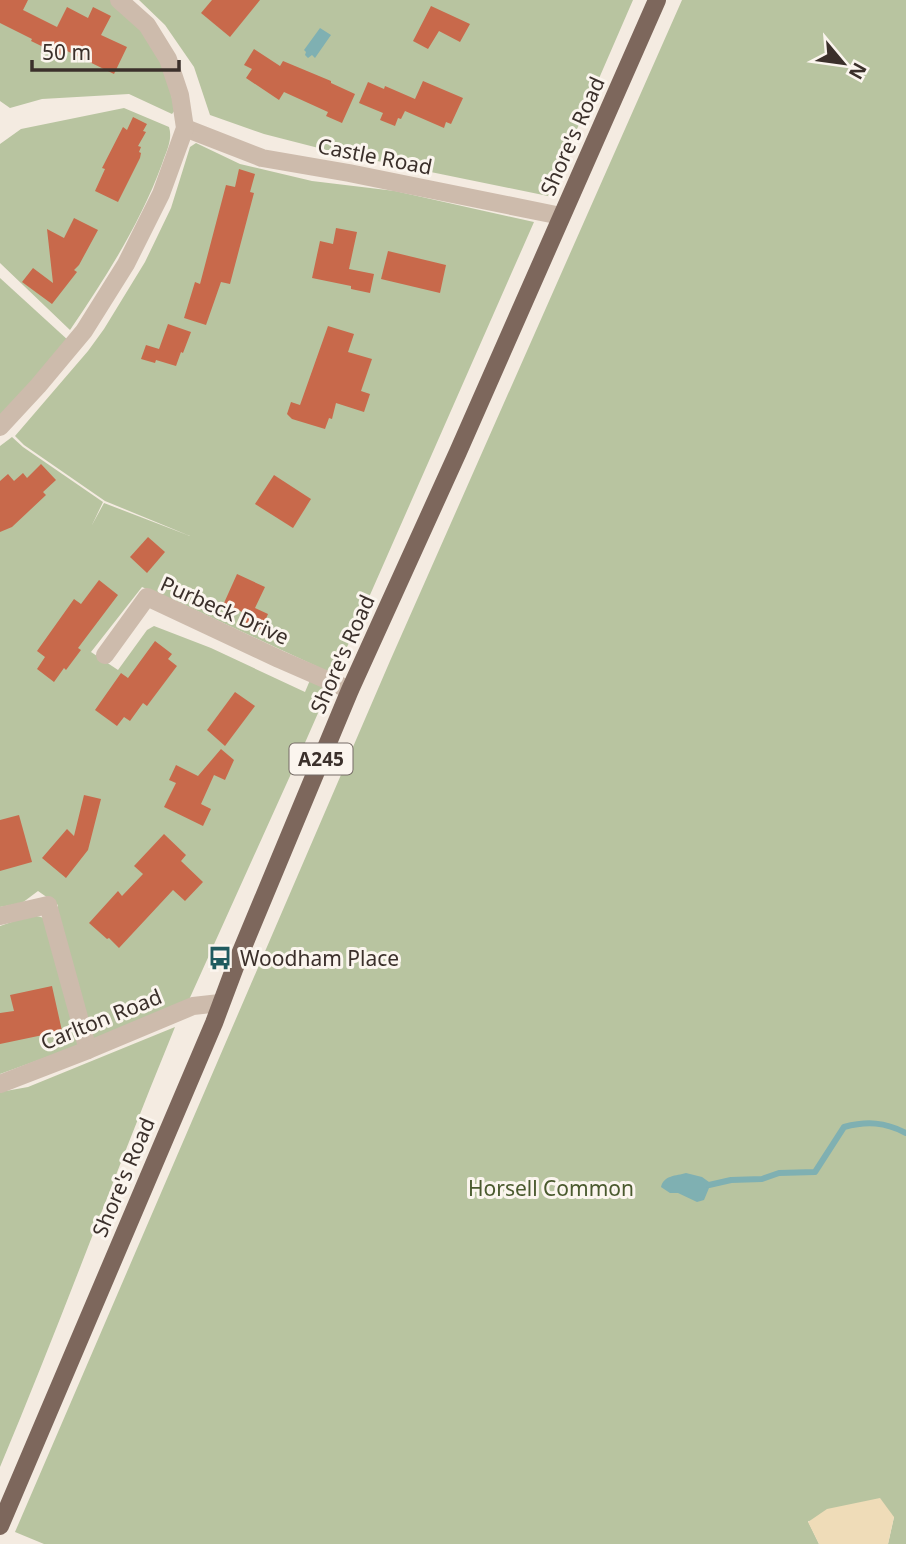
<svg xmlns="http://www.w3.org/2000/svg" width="906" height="1544" viewBox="0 0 906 1544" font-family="'Noto Sans',sans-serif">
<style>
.green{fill:#b8c4a0;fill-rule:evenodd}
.sand{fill:#efdcb8}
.water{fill:#7fb0b2}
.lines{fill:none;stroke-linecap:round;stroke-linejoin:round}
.stream{stroke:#7fb0b2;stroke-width:6}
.building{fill:#c8694b}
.street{stroke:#cdbbac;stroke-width:18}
.primary{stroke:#7d675c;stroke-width:18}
.labels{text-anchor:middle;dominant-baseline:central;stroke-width:6;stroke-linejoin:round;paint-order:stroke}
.shield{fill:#fbf5ee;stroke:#756b66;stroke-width:2}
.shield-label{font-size:19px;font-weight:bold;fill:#3b302b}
.street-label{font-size:21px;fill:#3b302b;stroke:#fbf5ee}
.poi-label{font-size:21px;fill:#3b302b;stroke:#fbf5ee;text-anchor:start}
.park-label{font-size:21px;fill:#4a5a2e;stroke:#fbf5ee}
</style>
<rect width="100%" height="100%" fill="#f4ebe1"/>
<g class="green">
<path d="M0,0H111L144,28L163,62L175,110L172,114L129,94L42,99L10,108L0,101Z"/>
<path d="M139,0H633L548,196L338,153L264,134L210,115L194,67L165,25Z"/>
<path d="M682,0H906V1544H888L894,1517L808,1521L819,1544H44L15,1532L390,661Z"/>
<path d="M124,108L169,127C173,140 166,152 162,164C140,224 106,277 70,330L0,263V144L21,129Z"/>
<path d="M196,143L240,164L312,181L395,191L534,222L304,745L188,1002L93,1040L57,912L58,905L38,891L22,903L0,907V446L12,437L23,447L103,502L92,525L104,503L190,536L105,501L24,445L15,436L88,351L104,329L145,262L171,208L190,147ZM142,587L178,602L316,666L305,692L211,648L154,626L147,630L118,670L91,652Z"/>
<path d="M0,278L69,341L0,418Z"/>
<path d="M32,915L41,917L47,920L80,1045L0,1074V926Z"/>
<path d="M175,1027C115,1173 61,1322 0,1467V1092L28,1087Z"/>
</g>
<path class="sand" d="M880,1498L894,1517L888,1544H819L808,1522L827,1509Z"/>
<g class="water">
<path d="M320,28L331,35L315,58L312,55L308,58L305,55L306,52L304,50Z"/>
<path d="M686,1173L702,1177L709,1182V1188L704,1200L697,1202L678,1193H670L661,1187C664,1175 676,1176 686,1173Z"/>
</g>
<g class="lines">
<path class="stream" d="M709,1185L731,1180L762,1179L779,1173L815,1172L844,1127C867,1121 885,1122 906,1133"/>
</g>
<g class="building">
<path d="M0,0H28L23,10L57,27L67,7L88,18L93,7L111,16L101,35L127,47L114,74L67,51L64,57L31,41L32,39L0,23Z"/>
<path d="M212,0H260L230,37L201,13Z"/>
<path d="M431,6L470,24L460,42L439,31L428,49L413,41Z"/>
<path d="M254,49L280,66L283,61L331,81V83L355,94L342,123L326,116L328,112L284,92L279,100L246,78L252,69L244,65Z"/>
<path d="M423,81L463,98L451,124L446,122L444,128L405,111L401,119L398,118L395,126L380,120L383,113L359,103L368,82L384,89L385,86L415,99Z"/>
<path d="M133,117L147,124L143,131L146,132L138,146L141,147L139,152L141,153L140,158L118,202L95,191L105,169L102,168L123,127L127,130Z"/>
<path d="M239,169L255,174L250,192L254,193L230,284L221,282L206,325L184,318L195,282L200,284L226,185L235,187Z"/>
<path d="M74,218L98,230L79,265L74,270L77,272L52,304L22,282L33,268L53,283L47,229L64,238Z"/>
<path d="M336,228L357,232L349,269L374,274L370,293L351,289V286L312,278L320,241L333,244Z"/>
<path d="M388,251L446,265L440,293L381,279Z"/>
<path d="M168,324L191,332L183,353L181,352L176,366L156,360L155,363L141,359L146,345L159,349Z"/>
<path d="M328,326L354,334L348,352L372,359L361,391L370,394L364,412L336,403L332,419L329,418L325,429L292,419L287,414L291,402L300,405Z"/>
<path d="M41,464L56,480L43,492L46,495L12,527L0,532V481L8,474L14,481L23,473L27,478Z"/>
<path d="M274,475L311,499L293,528L255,504Z"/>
<path d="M148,537L165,552L147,573L130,557Z"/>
<path d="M237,574L265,587L255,608L268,614L261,630L243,621L246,614L224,603Z"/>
<path d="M99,580L118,595L78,648L81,650L66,670L64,668L54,682L37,669L45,657L37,651L74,599L81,604Z"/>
<path d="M155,641L172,654L168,659L177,666L147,706L143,703L130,721L124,717L117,726L95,710L121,673L128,678Z"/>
<path d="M235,692L255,706L225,746L207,730Z"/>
<path d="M221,749L234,760L225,780L214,775L201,804L211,809L203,826L164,807L176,783L169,780L176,765L198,776Z"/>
<path d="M84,795L101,799L88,850L66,878L42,858L67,829L74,836Z"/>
<path d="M19,815L32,862L0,871V820Z"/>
<path d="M164,834L186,855L181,861L203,882L185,901L173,890L119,948L109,938L107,939L89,923L118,891L122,896L143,874L134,866Z"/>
<path d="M52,986L62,1031L0,1044V1013L14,1011L10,995Z"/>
</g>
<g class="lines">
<g class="street">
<path d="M185,128L262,158L349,173L561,216"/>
<path d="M0,427L38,386L84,331L126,264L161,194L185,128L180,95L168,59L147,25L119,0"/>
<path d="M105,655L147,597L279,659L350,690"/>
<path d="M0,916L48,905L88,1050"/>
<path d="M0,1084L88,1050L193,1006L220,1003"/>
</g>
<path class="primary" d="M0,1526L214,1023L238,959L350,690L458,452L657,0"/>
</g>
<defs>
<g id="bus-bare" transform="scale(1.89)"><path d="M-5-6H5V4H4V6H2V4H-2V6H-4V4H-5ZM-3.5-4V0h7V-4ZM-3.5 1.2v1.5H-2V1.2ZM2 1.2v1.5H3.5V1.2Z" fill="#1f5a5e" stroke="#fbf5ee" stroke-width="2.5" paint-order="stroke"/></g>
</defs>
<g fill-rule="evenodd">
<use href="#bus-bare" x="220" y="958"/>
</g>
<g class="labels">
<rect class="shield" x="289.5" y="743.5" width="63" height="31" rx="5"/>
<g class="shield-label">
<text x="321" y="759">A245</text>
</g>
<g class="street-label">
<text transform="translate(572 136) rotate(-66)">Shore's Road</text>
<text transform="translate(375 156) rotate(11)">Castle Road</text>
<text transform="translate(225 610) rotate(24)">Purbeck Drive</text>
<text transform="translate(342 654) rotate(-66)">Shore's Road</text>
<text transform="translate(101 1019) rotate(-22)">Carlton Road</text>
<text transform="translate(123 1177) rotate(-67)">Shore's Road</text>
</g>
<g class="poi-label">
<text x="240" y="958">Woodham Place</text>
</g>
<g class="park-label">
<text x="551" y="1188">Horsell Common</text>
</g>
</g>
<g transform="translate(843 63) rotate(119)" stroke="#fbf5ee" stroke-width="5" paint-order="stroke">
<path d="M0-5L12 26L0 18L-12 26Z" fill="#3b302b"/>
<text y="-10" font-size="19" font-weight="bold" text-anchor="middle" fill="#3b302b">N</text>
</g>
<path d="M32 60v10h147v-10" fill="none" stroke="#3b302b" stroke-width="3.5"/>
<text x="42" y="60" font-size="21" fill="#3b302b" stroke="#fbf5ee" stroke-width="5" paint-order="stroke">50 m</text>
</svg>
